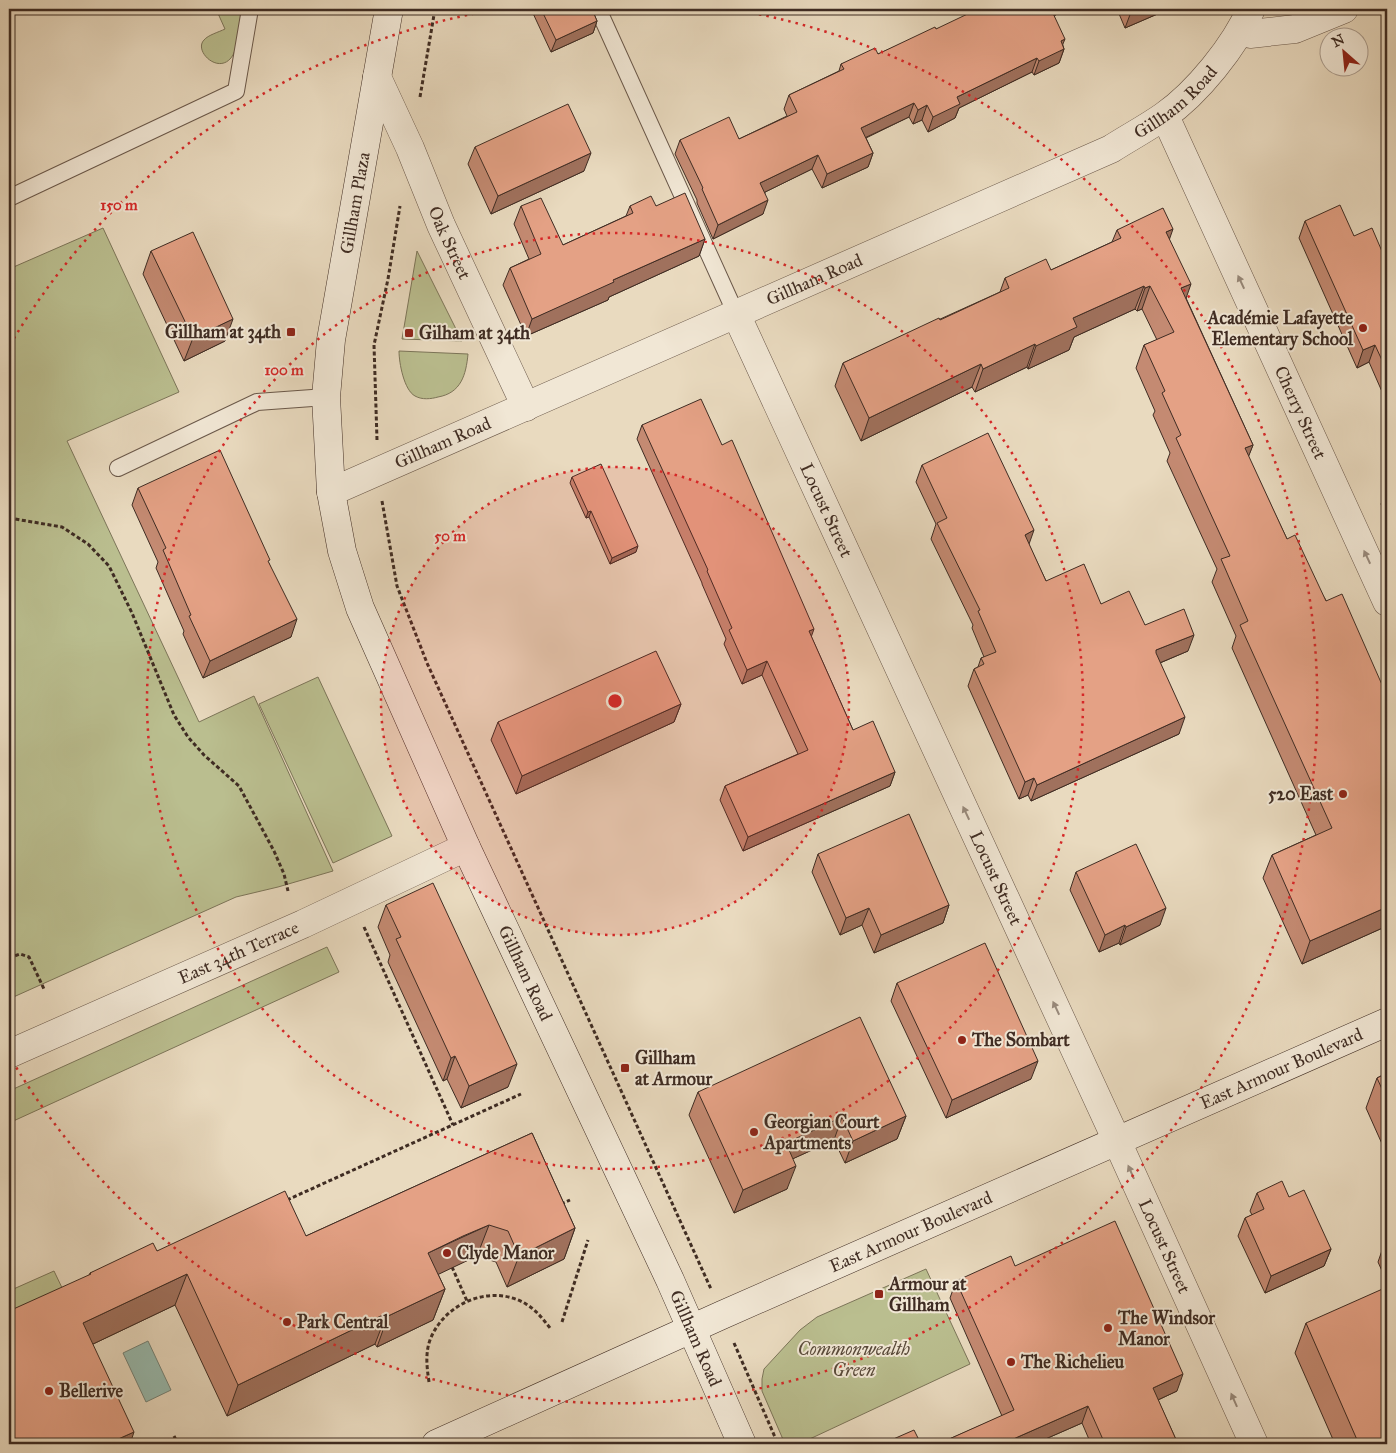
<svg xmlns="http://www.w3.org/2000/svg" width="1396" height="1453" viewBox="0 0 1396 1453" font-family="'IM FELL Great Primer',serif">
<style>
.green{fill:#babe8f;stroke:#7c7559}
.water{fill:#98bbaf;stroke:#748277}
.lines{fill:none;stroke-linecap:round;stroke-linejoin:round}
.service-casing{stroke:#6a584a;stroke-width:18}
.minor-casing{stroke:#6a584a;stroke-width:29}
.secondary-casing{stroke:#3f2c23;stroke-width:29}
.path{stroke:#3f2c23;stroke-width:3;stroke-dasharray:4 2.5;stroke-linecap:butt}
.service{stroke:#f1e7d5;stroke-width:16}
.minor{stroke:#f1e7d5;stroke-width:28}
.secondary{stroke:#f1e7d5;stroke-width:28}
.wall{fill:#c48a72;stroke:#3f2c23}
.shaded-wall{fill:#a0715d;stroke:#3f2c23}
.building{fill:#e4a185;stroke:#3f2c23}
.oneway{fill:#988a7c}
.ring{fill:none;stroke:#d62828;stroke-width:2.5;stroke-dasharray:2.5 5}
.poi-dot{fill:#8f2418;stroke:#f1e7d5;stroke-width:2}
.labels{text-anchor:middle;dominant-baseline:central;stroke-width:4;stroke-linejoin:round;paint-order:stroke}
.street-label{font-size:18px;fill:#3f2c23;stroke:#f1e7d5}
.poi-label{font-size:18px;font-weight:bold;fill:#3f2c23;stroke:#f1e7d5;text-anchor:start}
.park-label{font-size:18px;font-style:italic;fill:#584939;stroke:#f1e7d5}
.centre{fill:#d62828;stroke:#f1e7d5;stroke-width:2.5}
.ring-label{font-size:15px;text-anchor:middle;font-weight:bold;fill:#d62828;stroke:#f1e7d5;stroke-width:4;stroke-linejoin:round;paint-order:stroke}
</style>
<rect width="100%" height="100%" fill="#e9dabf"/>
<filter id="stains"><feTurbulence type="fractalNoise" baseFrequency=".004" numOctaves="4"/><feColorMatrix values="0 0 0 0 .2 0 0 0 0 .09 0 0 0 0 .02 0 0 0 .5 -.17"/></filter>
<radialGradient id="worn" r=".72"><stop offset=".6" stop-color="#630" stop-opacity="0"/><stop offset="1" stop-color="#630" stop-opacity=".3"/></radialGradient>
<g class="green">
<path d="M216,9H242C239,21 239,44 233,55C220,77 193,51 204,40C208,35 219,32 225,29Z"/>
<path d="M103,228L179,392L67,441L199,722L254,696L333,871L278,887L236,897L9,999V269Z"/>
<path d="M417,251L462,341L402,339Z"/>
<path d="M399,351L468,354C466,375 461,393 438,397C431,399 422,400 415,396C404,390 399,363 399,351Z"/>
<path d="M318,677L392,836L333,863L259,704Z"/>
<path d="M327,947L339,972L9,1123V1091Z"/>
<path d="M926,1269L970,1364L799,1444H785L762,1391V1379L764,1369L800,1330L817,1317Z"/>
<path d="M54,1271L65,1294L9,1316V1291Z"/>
</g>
<path class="water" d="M148,1341L171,1390L146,1402L123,1353Z"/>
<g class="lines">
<g class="service-casing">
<g id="service">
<path d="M598,9L736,314"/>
<path d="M9,198L236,91L250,9"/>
<path d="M118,468L257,402L326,397"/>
</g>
</g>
<g class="minor-casing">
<g id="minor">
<path d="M1242,29L1250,34L1295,29L1344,9"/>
<path id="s1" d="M377,77L410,148L441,225L526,407"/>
<path id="s2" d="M1165,116L1387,602"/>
<path id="s3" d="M736,314L1117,1141L1254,1444"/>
<path id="s4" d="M331,492L1111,149C1128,138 1147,128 1164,116C1197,93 1235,46 1251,9"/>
<path id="s5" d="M9,1054L303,924L466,847"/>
</g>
</g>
<g class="secondary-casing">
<g id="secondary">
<path id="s6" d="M389,9L331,340L326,397L331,492L342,551L360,608L466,847L670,1280L742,1444"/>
<path id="s7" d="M436,1444L722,1315L1387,1022"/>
</g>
</g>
<g class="path">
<path d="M420,97L435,9"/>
<path d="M377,440L374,345L388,279L400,206"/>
<path d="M382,501L397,586L427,663L711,1289"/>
<path d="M1381,505L1387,502"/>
<path d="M9,518L62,527L88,544L109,566L132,613L174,715L188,737L204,755L239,786L274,851L284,874L288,891"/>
<path d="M364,927L453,1125"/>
<path d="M9,958L20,954L29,957L44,989"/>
<path d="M287,1200L521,1094"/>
<path d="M561,1204L570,1200"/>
<path d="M452,1267L467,1301"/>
<path d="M562,1322L588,1240"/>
<path d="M734,1343L778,1444"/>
<path d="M429,1382C427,1368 425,1354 430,1340C444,1303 491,1283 526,1304C536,1310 543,1319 550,1328"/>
<path d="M174,1436L178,1444"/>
</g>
<use href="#service" class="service"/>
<use href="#minor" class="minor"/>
<use href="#secondary" class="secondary"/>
</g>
<g class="wall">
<path d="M531,9H592L597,21L593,33L551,52Z"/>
<path d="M1117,9H1169L1125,28Z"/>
<path d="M1054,16L1064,49L1059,63L1034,75L1032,72L959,108L955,118L928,132L922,120L913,124L909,117L866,138L873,153L868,167L822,188L812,169L765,192L763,214L713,239L697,203V200L675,154L680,140L739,139L787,116L784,109L789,95L839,71L841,64L878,54L936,29L1055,16Z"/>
<path d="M475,147L584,171L491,214L468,164Z"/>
<path d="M521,206L563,245L626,216L630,206H656L705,239L699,256L609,297L608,300L526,336L503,285L510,268L529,259L514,224Z"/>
<path d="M1305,221L1354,236L1387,263V403L1369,362L1357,368L1299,238Z"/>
<path d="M1117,230L1169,239L1186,298L1253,445L1248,457L1287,539L1387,696V926L1302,964L1263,878L1272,855L1316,835L1232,648L1236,636L1212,582L1217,569L1167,461L1170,453L1153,415L1155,411L1136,368L1144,345L1157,340L1142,309L1137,311L1135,309L1074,337L1069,350L1028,369L1027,367L975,392L972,387L861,441L835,386L843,363L1000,292L1005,278L1051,270L1112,242Z"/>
<path d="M151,251L225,341L184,361L143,274Z"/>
<path d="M642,425L722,445L811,636L853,730L895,772L890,786L743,851L720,800L725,786L798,754L762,675L742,684L724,644L726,639L702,584V583L637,439Z"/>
<path d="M922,465L1029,545L1046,581L1101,604L1145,625L1188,651L1160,663L1179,734L1031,801L1028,795L1019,799L968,686L974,669L978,667L981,658L984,657L972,628L973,625L931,539L936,524L916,482Z"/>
<path d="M572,477L636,552L610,564L589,517L586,518L570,483Z"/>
<path d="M138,488L269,563L291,637L203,678L183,634L184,631L156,568L158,562L132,505Z"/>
<path d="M681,704L674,722L516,794L491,740L498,722Z"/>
<path d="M818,854L949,905L943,923L874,953L862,925L840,935L812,872Z"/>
<path d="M1076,872L1160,925L1120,945L1119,943L1099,952L1070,890Z"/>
<path d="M386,905L508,1087L461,1108L447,1079L443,1081L388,962L390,955L378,927Z"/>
<path d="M897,983L1031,1079L946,1118L891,1001Z"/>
<path d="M1387,1073V1155L1366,1108L1377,1078Z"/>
<path d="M698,1092L906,1116L897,1139L845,1163L834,1140L792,1159L787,1189L734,1213L689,1115Z"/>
<path d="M532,1133L575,1228L564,1259L507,1287L496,1262L477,1256L452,1267L438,1274L445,1289L433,1320L377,1347L375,1344L227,1416L175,1305L93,1344L9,1444L90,1273L157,1251L306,1236Z"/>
<path d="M1257,1193L1289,1197L1331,1249L1324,1266L1265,1293L1238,1236L1245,1218L1252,1215L1250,1211Z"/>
<path d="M1387,1236V1282L1378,1262Z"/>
<path d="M1015,1266L1177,1391L1158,1400L1178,1444H1091L1082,1423L1034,1444H938L1002,1416L950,1298L956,1281Z"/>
<path d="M1306,1323L1387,1444H1335L1295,1353Z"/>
</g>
<g class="shaded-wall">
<path d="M1049,9H1058L1055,16L1045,21Z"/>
<path d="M1138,9H1169L1125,28L1131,12Z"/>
<path d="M597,21L593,33L551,52L556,40Z"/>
<path d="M1065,39L1060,51L1064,49L1059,63L1034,75L1039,61L1061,41Z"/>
<path d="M1037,58L1032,72L959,108L955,118L928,132L933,117L957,97Z"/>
<path d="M914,103L909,117L856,142L861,128Z"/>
<path d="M927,105L922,120L913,124L918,110Z"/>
<path d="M591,153L584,171L491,214L498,196Z"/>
<path d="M873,153L868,167L822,188L827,174Z"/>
<path d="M818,155L812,169L755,197L760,183Z"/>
<path d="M768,200L763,214L713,239L718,225Z"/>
<path d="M1173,229L1165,252L1166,232Z"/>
<path d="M705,239L699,256L609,297L608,300L526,336L532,319L613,280Z"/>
<path d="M1191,284L1183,307L1181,288Z"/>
<path d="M1144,286L1135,309L1074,337L1069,350L1028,369L1036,346L1073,318Z"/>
<path d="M1150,286L1142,309L1137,311L1145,288Z"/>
<path d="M233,319L225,341L184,361L193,338Z"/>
<path d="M1035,344L1027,367L975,392L983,369Z"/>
<path d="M1375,345L1369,362L1357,368L1363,350Z"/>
<path d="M981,364L972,387L861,441L869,418Z"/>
<path d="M1253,445L1244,468L1245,448Z"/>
<path d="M591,511L589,517L586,518L588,512Z"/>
<path d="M1034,530L1028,547L1025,535Z"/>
<path d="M638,546L636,552L610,564L612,558Z"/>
<path d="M297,619L291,637L203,678L210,661Z"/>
<path d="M814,629L809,643V631Z"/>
<path d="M1194,635L1188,651L1150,667L1156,650Z"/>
<path d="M767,661L762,675L742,684L747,670Z"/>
<path d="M681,704L674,722L516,794L522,776Z"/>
<path d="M1185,717L1179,734L1031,801L1037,785Z"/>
<path d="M895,772L890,786L743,851L748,837Z"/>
<path d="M1034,778L1028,795L1019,799L1025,782Z"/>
<path d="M949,905L943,923L874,953L881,935Z"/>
<path d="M1387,907V926L1302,964L1310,941Z"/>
<path d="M869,908L862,925L840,935L846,918Z"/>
<path d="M1166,908L1160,925L1120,945L1126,927Z"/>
<path d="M1125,925L1119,943L1099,952L1105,935Z"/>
<path d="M455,1056L447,1079L443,1081L451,1058Z"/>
<path d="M1038,1061L1031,1079L946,1118L952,1100Z"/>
<path d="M517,1064L508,1087L461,1108L469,1086Z"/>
<path d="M906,1116L897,1139L845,1163L853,1141Z"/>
<path d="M842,1117L834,1140L777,1166L786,1143Z"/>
<path d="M796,1166L787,1189L734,1213L743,1190Z"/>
<path d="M489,1225L477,1256L416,1285L428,1253Z"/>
<path d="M575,1228L564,1259L507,1287L519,1256Z"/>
<path d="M1331,1249L1324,1266L1265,1293L1271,1276Z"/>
<path d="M187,1274L175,1305L72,1354L83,1323Z"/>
<path d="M445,1289L433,1320L377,1347L388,1316Z"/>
<path d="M387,1313L375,1344L227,1416L238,1385Z"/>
<path d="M1183,1374L1177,1391L1147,1405L1153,1388Z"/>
<path d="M1088,1406L1082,1423L1034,1444H1002Z"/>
<path d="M134,1432L130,1444H107Z"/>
<path d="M1366,1439L1364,1444H1357L1358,1442Z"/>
</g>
<g class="building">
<path d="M541,9H592L597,21L556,40Z"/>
<path d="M978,9H1051L1065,39L1061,41L1064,49L1039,61L1037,58L957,97L960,104L933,117L927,105L918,110L914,103L861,128L873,153L827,174L818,155L760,183L768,200L718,225L702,189L703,188L680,140L729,117L739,139L797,112L789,95L844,69L841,64L875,48L878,54L935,27L936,29Z"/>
<path d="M1130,9H1138L1131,12Z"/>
<path d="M568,104L591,153L498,196L475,147Z"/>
<path d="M685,193L705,239L613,280L614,282L532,319L510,268L541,254L521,206L541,198L563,245L633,213L630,206L651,196L656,206Z"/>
<path d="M1340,205L1354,236L1372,228L1387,263V371L1375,345L1363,350L1305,221Z"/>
<path d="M1163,208L1173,229L1166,232L1191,284L1181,288L1253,445L1245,448L1287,539L1295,535L1326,601L1342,594L1387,696V907L1310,941L1272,855L1332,828L1240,625L1248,621L1221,559L1230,556L1176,438L1181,435L1162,393L1165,391L1144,345L1174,332L1150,286L1145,288L1144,286L1073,318L1077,327L1036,346L1035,344L983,369L981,364L869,418L843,363L939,318L940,320L1009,288L1005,278L1046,259L1051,270L1121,238L1117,230Z"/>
<path d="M193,232L233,319L193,338L151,251Z"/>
<path d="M701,399L722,445L732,440L814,629L809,631L853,730L873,721L895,772L748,837L725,786L808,750L767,661L747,670L729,630L732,628L707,571L708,570L642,425Z"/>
<path d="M988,433L1034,530L1025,535L1046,581L1084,564L1101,604L1129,591L1145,625L1184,609L1194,635L1156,650V653L1185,717L1037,785L1034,778L1025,782L974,669L984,664L981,658L996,652L978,611L980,610L937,523L947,518L922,465Z"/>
<path d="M220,450L270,560L268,561L297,619L210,661L189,616L191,615L163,550L166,548L138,488Z"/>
<path d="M601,464L638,546L612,558L591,511L588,512L572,477Z"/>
<path d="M656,651L681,704L522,776L498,722Z"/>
<path d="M909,814L949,905L881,935L869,908L846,918L818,854Z"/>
<path d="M1136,844L1166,908L1126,927L1125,925L1105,935L1076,872Z"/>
<path d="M433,883L517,1064L469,1086L455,1056L451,1058L396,939L401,937L386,905Z"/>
<path d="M985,943L1038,1061L952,1100L897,983Z"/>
<path d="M860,1017L906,1116L853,1141L842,1117L786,1143L796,1166L743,1190L698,1092Z"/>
<path d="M1387,1073V1100L1377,1078Z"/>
<path d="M532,1133L575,1228L519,1256L508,1231L489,1225L463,1236L428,1253L445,1289L388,1316L387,1313L238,1385L187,1274L83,1323L134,1432L107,1444H9V1311L91,1274L90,1273L153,1243L157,1251L285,1191L306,1236Z"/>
<path d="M1282,1181L1289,1197L1304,1190L1331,1249L1271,1276L1245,1218L1264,1209L1257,1193Z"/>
<path d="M1115,1221L1183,1374L1153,1388L1178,1444H1105L1088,1406L1002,1444H938L1014,1410L956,1281L1011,1256L1015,1266Z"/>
<path d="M1387,1287V1444H1368L1366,1439L1358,1442L1306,1323Z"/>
<path d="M914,1430L921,1444H882Z"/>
<path d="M645,1441L646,1444H638Z"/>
</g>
<defs><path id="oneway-solid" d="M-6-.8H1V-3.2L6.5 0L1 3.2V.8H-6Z" transform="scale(1.25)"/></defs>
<g class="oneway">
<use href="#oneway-solid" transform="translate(1241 282) rotate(-115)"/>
<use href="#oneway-solid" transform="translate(1367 557) rotate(-115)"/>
<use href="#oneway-solid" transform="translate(966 813) rotate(-115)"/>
<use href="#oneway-solid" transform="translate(1056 1008) rotate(-115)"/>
<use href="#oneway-solid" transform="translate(1131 1172) rotate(-114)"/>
<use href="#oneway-solid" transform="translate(1234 1400) rotate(-114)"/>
</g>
<circle cx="615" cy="701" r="234" fill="#d62828" fill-opacity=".12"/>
<g class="ring">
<circle cx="615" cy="701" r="234"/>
<circle cx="615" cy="701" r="468"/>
<path d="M10 345A702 702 0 0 1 493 10M737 10A702 702 0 1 1 10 1057"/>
</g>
<g class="poi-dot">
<circle cx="1363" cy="328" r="5"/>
<rect x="286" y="327" width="10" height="10" rx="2.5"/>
<rect x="404" y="328" width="10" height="10" rx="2.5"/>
<circle cx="1343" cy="794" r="5"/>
<circle cx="962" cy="1040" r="5"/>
<rect x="620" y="1063" width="10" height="10" rx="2.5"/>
<circle cx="754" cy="1132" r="5"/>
<circle cx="447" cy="1253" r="5"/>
<rect x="874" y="1289" width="10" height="10" rx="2.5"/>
<circle cx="287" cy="1322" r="5"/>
<circle cx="1108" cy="1328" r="5"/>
<circle cx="1011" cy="1362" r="5"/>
<circle cx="49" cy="1391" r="5"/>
</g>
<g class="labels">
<g class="street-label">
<text stroke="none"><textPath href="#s4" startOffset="932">Gillham Road</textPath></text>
<text transform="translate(355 203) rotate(-80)">Gillham Plaza</text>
<text stroke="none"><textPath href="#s1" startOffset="181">Oak Street</textPath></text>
<text stroke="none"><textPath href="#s4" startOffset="528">Gillham Road</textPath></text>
<text stroke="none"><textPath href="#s2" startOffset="326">Cherry Street</textPath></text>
<text stroke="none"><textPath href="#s4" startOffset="122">Gillham Road</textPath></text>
<text stroke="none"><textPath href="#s3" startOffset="216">Locust Street</textPath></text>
<text stroke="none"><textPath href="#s3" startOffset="621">Locust Street</textPath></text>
<text stroke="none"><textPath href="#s5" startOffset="251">East 34th Terrace</textPath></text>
<text stroke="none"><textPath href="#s6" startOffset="1009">Gillham Road</textPath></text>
<text stroke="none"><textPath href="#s7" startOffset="925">East Armour Boulevard</textPath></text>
<text stroke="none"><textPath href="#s7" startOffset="520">East Armour Boulevard</textPath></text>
<text stroke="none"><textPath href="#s3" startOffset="1026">Locust Street</textPath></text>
<text stroke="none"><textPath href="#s6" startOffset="1412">Gillham Road</textPath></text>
</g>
<g class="poi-label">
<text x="1353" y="318" text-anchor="end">Académie Lafayette<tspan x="1353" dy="21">Elementary School</tspan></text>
<text x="281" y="332" text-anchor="end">Gillham at 34th</text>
<text x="419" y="333">Gilham at 34th</text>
<text x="1333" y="794" text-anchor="end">520 East</text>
<text x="972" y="1040">The Sombart</text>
<text x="635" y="1058">Gillham<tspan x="635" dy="21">at Armour</tspan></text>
<text x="764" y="1122">Georgian Court<tspan x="764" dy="21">Apartments</tspan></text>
<text x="457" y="1253">Clyde Manor</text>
<text x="889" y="1284">Armour at<tspan x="889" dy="21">Gillham</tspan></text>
<text x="1118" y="1318">The Windsor<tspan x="1118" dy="21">Manor</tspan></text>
<text x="297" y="1322">Park Central</text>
<text x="1021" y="1362">The Richelieu</text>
<text x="59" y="1391">Bellerive</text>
</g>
<g class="park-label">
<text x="854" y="1349">Commonwealth<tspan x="854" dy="21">Green</tspan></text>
</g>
</g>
<circle cx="615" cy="701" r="8" class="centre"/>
<g class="ring-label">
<text x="119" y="210">150 m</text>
<text x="284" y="375">100 m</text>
<text x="450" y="541">50 m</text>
</g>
<rect width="1396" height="1453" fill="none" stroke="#e9dabf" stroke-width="30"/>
<rect x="10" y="10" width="1376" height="1433" fill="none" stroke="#3f2c23" stroke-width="2.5"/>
<rect x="15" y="15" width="1366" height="1423" fill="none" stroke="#3f2c23"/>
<g transform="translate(1344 52) rotate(333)"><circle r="24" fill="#f1e7d5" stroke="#aa9c8e"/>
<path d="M0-4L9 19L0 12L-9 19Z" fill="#8f2418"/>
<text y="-8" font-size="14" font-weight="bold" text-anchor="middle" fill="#3f2c23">N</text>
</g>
<rect width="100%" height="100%" filter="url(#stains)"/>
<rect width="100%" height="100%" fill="url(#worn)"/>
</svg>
